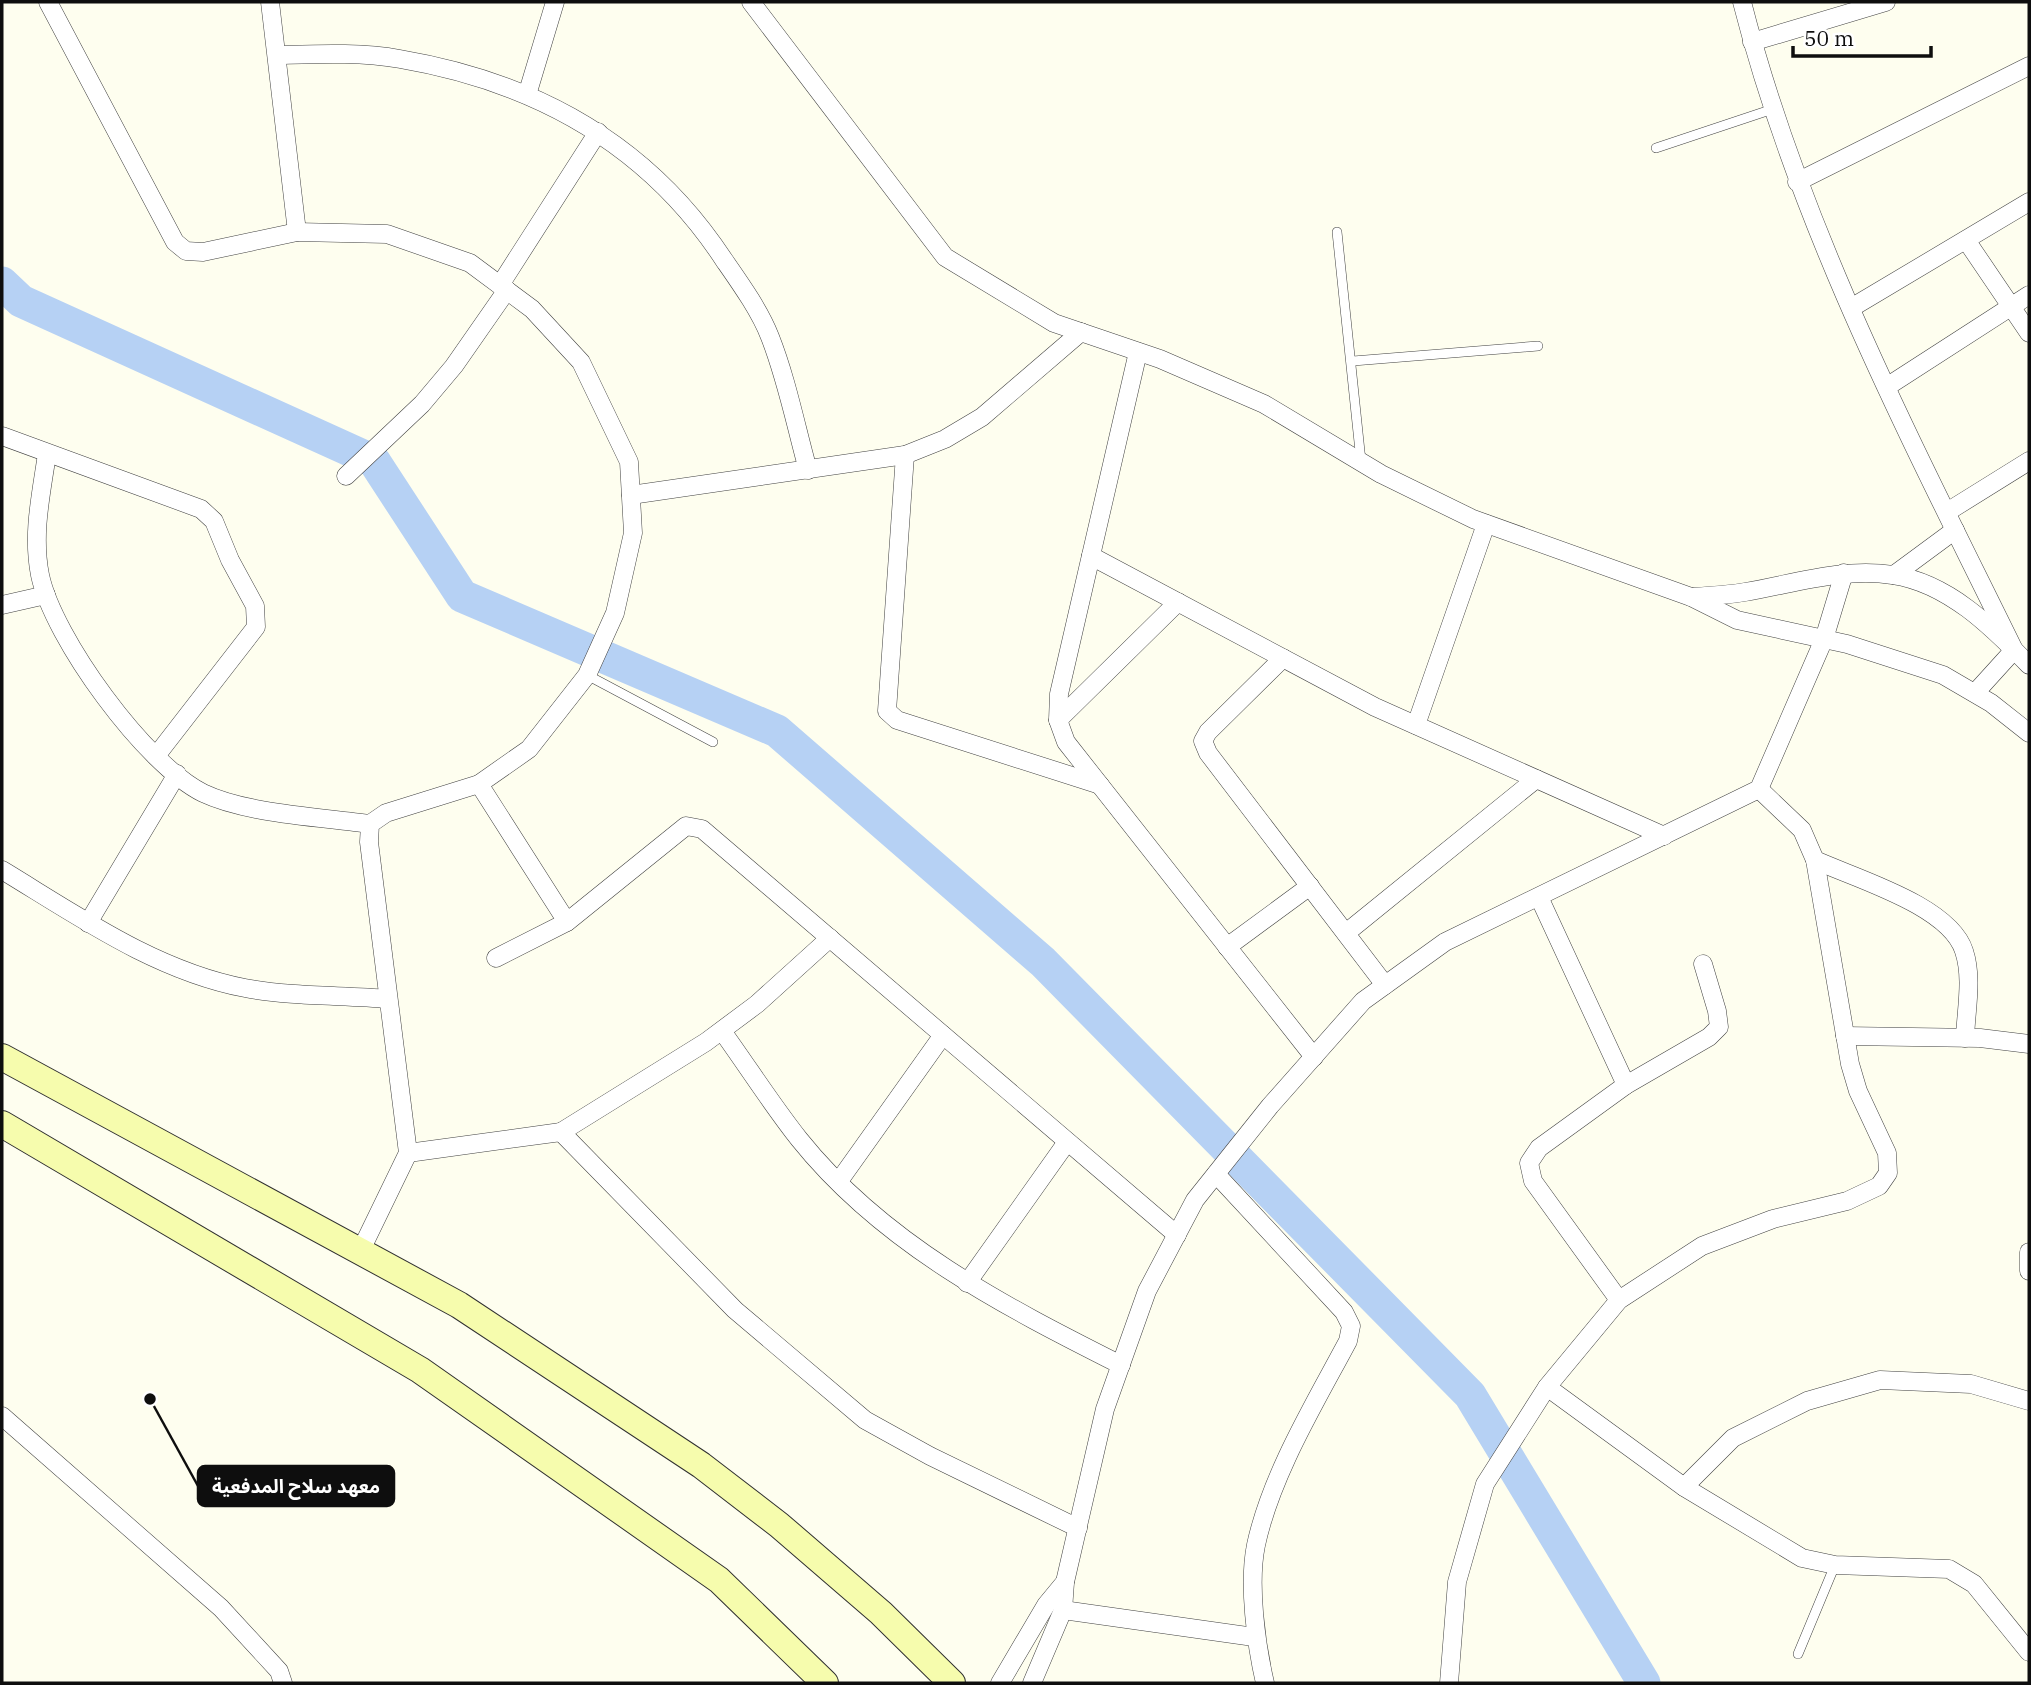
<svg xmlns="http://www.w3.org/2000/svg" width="2031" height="1685" viewBox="0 0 2031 1685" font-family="'IBM Plex Serif','Noto Sans Arabic',serif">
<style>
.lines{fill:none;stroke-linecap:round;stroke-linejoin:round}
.river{stroke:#b6d1f4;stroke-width:33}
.lane-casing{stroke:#414141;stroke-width:10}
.street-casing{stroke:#414141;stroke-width:19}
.secondary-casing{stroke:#303030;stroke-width:28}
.lane{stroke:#fff;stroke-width:9}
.street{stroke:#fff;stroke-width:18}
.secondary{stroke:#f6fcad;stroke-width:26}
.leader{fill:none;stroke:#0e0e0e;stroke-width:2.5}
.callout-dot{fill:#0e0e0e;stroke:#fff;stroke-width:2.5}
.callout{fill:#0e0e0e;stroke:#0e0e0e;stroke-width:2.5}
.callout-label{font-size:19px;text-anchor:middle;font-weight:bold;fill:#fff}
</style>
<rect width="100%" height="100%" fill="#fefeef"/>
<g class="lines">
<path class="river" d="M2,283L21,301L374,461L462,596L777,731L1043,962L1470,1395L1644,1683"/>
<g class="lane-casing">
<g id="lane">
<path d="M1656,148L1773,109"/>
<path d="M1337,232L1361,461"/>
<path d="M1353,361L1538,346"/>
<path d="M587,675L713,742"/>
<path d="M1798,1654L1835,1565"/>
</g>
</g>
<g class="street-casing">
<g id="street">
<path d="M48,2L175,242L186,251L203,252L297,232L387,234L470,263L532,309L581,362L629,462L633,533L615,613L587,675L529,749L479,784L386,813L370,824L369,842L408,1153L360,1252"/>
<path d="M270,2L297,232"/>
<path d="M751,2L945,257L1054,323L1160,359L1264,404L1381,474L1473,519L1691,597L1737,620L1847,644L1943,675L1991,703L2029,733"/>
<path d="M1742,2C1800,229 1911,440 2014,650L1975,693"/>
<path d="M1752,42L1886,2"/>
<path d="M278,55C318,54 360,52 400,59C535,82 648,144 724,260C740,283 760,311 770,337C787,380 796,427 808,470"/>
<path d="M527,95L555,2"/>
<path d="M1797,182L2029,66"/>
<path d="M1966,240L2029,333"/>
<path d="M500,285L598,132"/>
<path d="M1851,308L2029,202"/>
<path d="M1138,352L1059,694L1058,720L1066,742L1314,1057"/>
<path d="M1888,386L2029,295"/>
<path d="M2,436L201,509L214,521L230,560L255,606L256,627L156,756"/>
<path d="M47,454C41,495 32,534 40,575C53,638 146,765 203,793C247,814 321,817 370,824"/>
<path d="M905,455L887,711L897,720L1100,785"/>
<path d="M346,476L422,404L454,366L507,290"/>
<path d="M631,495L905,455L945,439L982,417L1081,332"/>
<path d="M1947,512L2029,461"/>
<path d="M1091,556L1375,707L1664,836"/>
<path d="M1894,575L1955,530"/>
<path d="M1691,597C1709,596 1727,595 1745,592C1793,584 1843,567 1893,575C1948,583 1992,627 2029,665"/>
<path d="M2,605L46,595"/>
<path d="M1283,658L1208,732L1203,741L1208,753L1385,985"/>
<path d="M1058,720L1178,602"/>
<path d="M1416,725L1486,524"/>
<path d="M479,784L567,922"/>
<path d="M1815,860C1857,879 1950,906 1964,951C1973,978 1966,1010 1965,1038"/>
<path d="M2,870C78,916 156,971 245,988C291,997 342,995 388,999"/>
<path d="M1539,897L1626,1085"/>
<path d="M88,923L177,774"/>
<path d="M1346,933L1536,779"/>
<path d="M1227,947L1310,886"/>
<path d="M496,958L567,922L686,826L702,829L1177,1235"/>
<path d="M722,1031C748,1067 772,1105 799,1139C883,1244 1004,1306 1121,1365"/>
<path d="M1845,1036L1980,1038L2029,1044"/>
<path d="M561,1132L706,1042L757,1004L830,938"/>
<path d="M408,1153L561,1132L735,1310L865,1420L930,1456L1078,1528"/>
<path d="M1216,1174L1344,1312L1351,1326L1348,1341C1315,1403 1271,1475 1256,1545C1248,1584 1256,1644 1265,1683"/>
<path d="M839,1181L943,1035"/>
<path d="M2029,1252V1271"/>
<path d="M967,1283L1067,1142"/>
<path d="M1619,1300L1533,1181L1529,1163L1539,1148L1626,1085L1709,1037L1719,1027L1717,1011L1703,964"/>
<path d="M1547,1387L1684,1487L1802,1558L1835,1565L1949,1569L1974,1584L2029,1652"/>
<path d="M2,1416L221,1608L279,1671L283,1683"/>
<path d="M1684,1487L1733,1438L1807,1401L1880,1380L1971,1384L2029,1401"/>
<path d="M1063,1610L1254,1637"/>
<path d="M1000,1683L1046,1605L1065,1582"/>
<path d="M1032,1683L1063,1610L1065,1582L1105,1409L1147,1291L1195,1200L1270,1106L1363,1001L1445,942L1759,789L1824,639L1844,573"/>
<path d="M1449,1683L1457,1582L1485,1484L1547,1387L1619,1300L1702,1246L1773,1219L1847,1201L1879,1186L1888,1173L1887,1153L1858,1091L1850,1064L1815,860L1802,830L1759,789"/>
</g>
</g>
<g class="secondary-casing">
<g id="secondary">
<path d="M2,1057L459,1305L701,1465L779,1525L881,1613L952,1683"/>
<path d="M2,1124L420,1370L719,1580L825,1683"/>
</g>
</g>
<use href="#lane" class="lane"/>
<use href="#street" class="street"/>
<use href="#secondary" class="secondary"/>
</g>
<path class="leader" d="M150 1399L198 1486"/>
<circle class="callout-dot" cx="150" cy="1399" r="7"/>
<rect class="callout" x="198" y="1466" width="196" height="40" rx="7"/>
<g class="callout-label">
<text x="296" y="1493">معهد سلاح المدفعية</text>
</g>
<rect width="2031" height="1685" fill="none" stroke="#0e0e0e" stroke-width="7"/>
<path d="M1793 46v10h138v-10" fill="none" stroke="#0e0e0e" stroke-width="3.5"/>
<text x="1804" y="46" font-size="21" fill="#0e0e0e" stroke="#ffffff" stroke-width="5" paint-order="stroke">50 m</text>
</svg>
